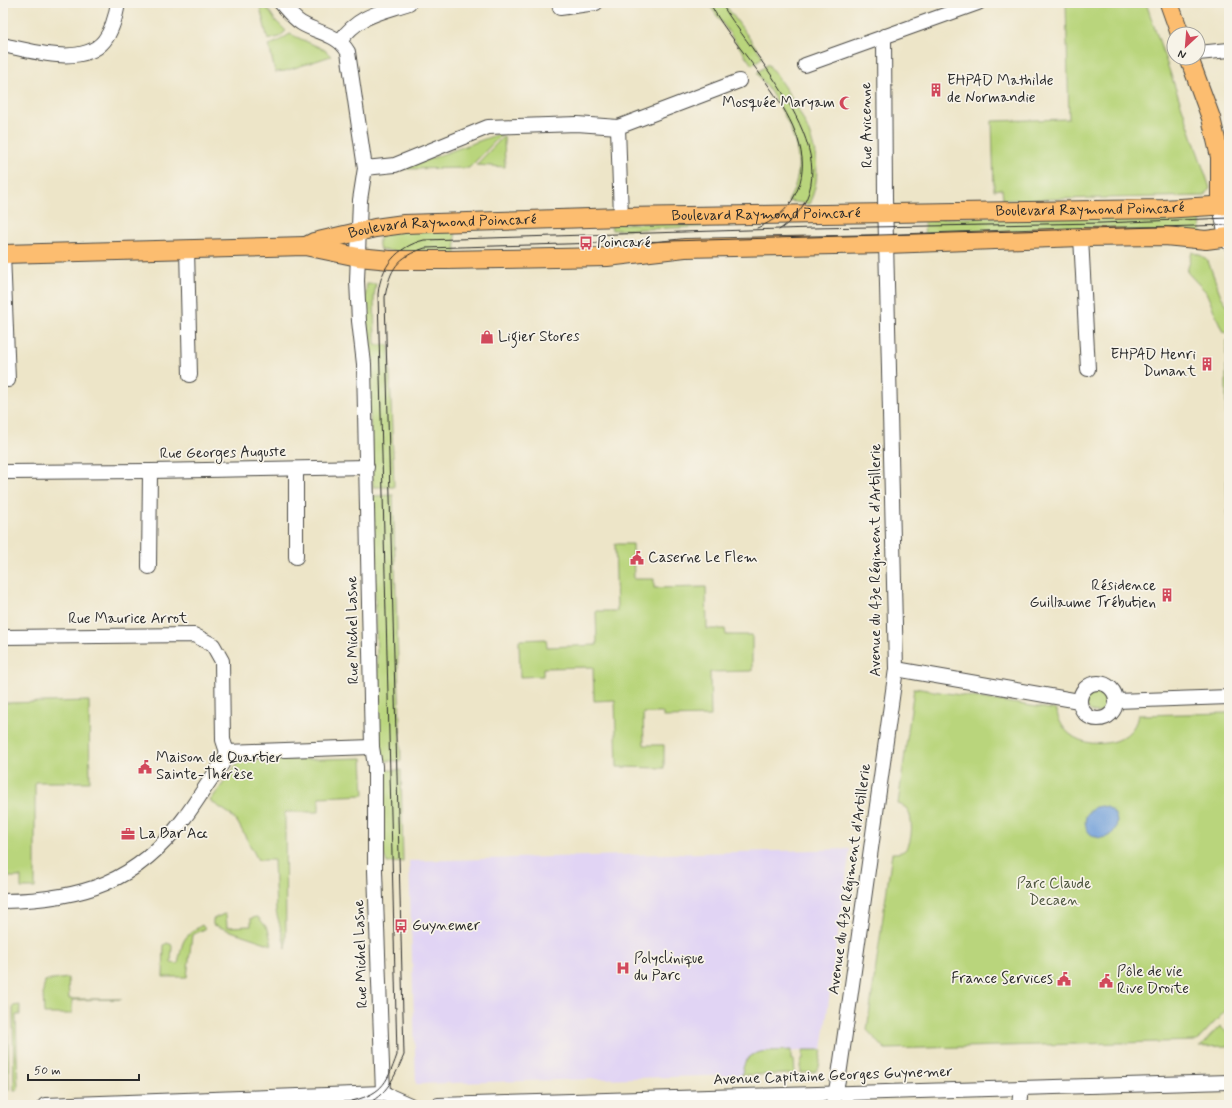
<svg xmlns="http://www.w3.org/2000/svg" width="1232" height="1108" viewBox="0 0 1232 1108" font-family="Mynerve,sans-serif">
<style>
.built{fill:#e1d4f4}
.green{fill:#b9d57b;stroke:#728053}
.water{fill:#72a0da;stroke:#4e6682}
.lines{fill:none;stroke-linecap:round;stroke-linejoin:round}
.minor-casing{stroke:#484743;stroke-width:16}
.major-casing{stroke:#484743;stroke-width:20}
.minor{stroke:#fff;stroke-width:14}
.major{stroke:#fcbd6f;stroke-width:18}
.tram{stroke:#2b2b2b;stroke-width:1}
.labels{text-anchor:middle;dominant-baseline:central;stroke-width:3.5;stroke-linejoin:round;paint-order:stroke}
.poi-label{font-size:15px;fill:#2b2b2b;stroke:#f7f3e8;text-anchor:start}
.street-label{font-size:15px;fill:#2b2b2b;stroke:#f7f3e8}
.park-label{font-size:15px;fill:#4e563f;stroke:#f7f3e8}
</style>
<rect width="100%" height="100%" fill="#f7f3e8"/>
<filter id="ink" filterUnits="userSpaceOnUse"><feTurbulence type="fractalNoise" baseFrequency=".025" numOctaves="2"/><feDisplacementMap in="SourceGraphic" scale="8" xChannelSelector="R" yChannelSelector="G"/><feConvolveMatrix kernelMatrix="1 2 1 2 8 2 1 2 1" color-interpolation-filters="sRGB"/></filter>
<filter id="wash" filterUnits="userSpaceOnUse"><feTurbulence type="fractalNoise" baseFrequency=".012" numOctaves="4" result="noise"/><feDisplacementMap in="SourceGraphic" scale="16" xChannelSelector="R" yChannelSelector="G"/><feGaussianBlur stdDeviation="0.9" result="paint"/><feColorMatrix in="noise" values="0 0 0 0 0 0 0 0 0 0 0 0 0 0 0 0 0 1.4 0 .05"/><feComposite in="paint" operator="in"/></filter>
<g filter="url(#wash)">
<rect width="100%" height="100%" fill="#ede5c8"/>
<path class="built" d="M850,849L822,1050L756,1053L745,1062L742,1075L416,1084L409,861Z"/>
<g class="green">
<path d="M259,3H264L275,20L286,31L279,37L268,40Z"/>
<path d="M708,3H724L763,57L752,65Z"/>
<path d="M1066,3H1146L1210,188L1205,196L1003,200L1002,189L994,190L992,121L1069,119Z"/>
<path d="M290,34L325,50L331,56L285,71L275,72L269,45L277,42Z"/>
<path d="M768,64C796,102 833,156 809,204L788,201C815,158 783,108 757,73Z"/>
<path d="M504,132L469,168L399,169H402Z"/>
<path d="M504,136L505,167L476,165Z"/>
<path d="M1200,211L1201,234L925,241L924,219Z"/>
<path d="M756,221L729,226L612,230L611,224Z"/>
<path d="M455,228L456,257L380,250C378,243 378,238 383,232Z"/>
<path d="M1192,252L1202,256L1208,261L1221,296L1229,308V333L1223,332L1206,292L1187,272Z"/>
<path d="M367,284H376L374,296L375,345H389L394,487H373L365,298Z"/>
<rect x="1226" y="341" width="3" height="112"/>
<path d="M1226,467H1229V541Z"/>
<path d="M393,495L401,761H380L372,496Z"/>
<path d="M615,544H633L634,579H654V588L706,587L707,629H725L726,635H752V671L710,672L711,716L663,717V713H643L644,745H664V768L617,767L615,700L594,701L593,667L543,668V676L520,677L519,640L546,639L547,647L597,645L596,611H617Z"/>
<path d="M914,688L1057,710C1057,715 1059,720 1062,725C1078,753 1133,749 1138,715L1229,713V1007L1197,1041L885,1049L867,1030L892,853C897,853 902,853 906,849C913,842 913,816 907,809C904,806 901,805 898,804Z"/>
<circle cx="1097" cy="702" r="11"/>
<path d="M89,701L90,782H35V888H21V877H3V703Z"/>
<path d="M362,758L364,795L319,797V812H285L286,949L276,911L274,860H258L238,823L230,814L210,801L240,761Z"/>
<path d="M381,770H401L403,862L387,863L383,853Z"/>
<path d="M224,914L226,915L227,927L251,926V918L258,917L268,929L272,945L213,925V919Z"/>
<path d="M202,925L205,929L192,935L187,977H163L164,945L167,943L172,945L171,963L178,964C183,941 181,938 202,925Z"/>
<path d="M68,978L69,999H122L72,1000V1014H44L43,991L45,981Z"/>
<path d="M20,1005V1015H16L18,1090H14L13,1006Z"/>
<path d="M3,1006H7L9,1090H3Z"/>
<path d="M1220,1026L1229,1035V1046L1200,1047Z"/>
<path d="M791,1050V1060H794L795,1074L742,1075C744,1046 770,1052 791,1050Z"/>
<path d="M803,1050H822L819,1067L815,1072L801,1073V1060L803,1059Z"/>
<path d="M357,1099L360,1105H200Z"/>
</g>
<circle class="water" cx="1101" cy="822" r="16"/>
</g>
<g filter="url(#ink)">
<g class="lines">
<g class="minor-casing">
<g id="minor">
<path d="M281,3C287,10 293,18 301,23C317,33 338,34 348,52L365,168L360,200L357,281L359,321L364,364L372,747L375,766V871L383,1093"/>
<path d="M559,3L560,8L596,3"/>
<path d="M340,41C359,15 379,13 409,3"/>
<path d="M3,45C30,51 83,67 104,41C112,31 116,15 118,3"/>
<path d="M1198,53L1229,50"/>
<path d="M805,65L978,3"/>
<path d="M618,127L621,217"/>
<path d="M365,168L395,165L488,127L577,124L618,127L739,81"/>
<path d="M1220,205L1226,237L1229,243"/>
<path d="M1081,237L1088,369"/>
<path d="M187,249L190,375"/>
<path d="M3,254L8,380"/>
<path d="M3,472L150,471L367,467"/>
<path d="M296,557V469"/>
<path d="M149,567L150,471"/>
<path d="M3,637L194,635L213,645L222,661L223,740L227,752L372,747"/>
<path d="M896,669L1079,701"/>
<circle cx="1098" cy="701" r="18"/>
<path d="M1116,701L1229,697"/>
<path d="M3,901C81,900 137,883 185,817C198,800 208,781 222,764L227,752"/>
<path d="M45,1105L383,1093L410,1105"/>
<path d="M438,1105L1229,1082"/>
<path d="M833,1105L839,1075L851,992L896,669L885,198L884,36"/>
<path d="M1019,1105L1021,1088"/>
</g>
</g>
<g class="major-casing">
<g id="major">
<path d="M1169,3L1180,34"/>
<path d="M1189,58L1211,118L1220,157V205"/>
<path id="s1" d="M306,246L314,242L375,228L404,224L621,217L1163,209L1229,205"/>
<path d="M3,254L305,246L358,257L390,260H446L607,257L685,248L887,244L1081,237L1165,236L1206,240L1229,237"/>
</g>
</g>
<use href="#minor" class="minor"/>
<use href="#major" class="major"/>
<g class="tram">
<path d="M710,3C735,56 829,130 795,195C788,210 773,222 757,228"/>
<path d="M721,3C755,61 867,170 779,230"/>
<path d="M237,1105L348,1102C381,1094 386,1086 397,1055L378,294C381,266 397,247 424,240L813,228L1102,223L1229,218"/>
<path d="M364,1105C387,1096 395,1076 404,1055L385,297C390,269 397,257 425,248L1229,225"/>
</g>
</g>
</g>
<defs>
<g id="building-bare" transform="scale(1.08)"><path d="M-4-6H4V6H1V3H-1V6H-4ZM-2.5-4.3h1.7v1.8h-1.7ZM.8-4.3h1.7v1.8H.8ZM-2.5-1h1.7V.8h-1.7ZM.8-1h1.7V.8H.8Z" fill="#d1495b" stroke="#f7f3e8" stroke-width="2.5" paint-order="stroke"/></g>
<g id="mosque-bare" transform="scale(1.08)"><path d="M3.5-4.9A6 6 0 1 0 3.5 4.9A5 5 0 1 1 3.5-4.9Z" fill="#d1495b" stroke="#f7f3e8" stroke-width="2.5" paint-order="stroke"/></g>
<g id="bus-bare" transform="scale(1.08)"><path d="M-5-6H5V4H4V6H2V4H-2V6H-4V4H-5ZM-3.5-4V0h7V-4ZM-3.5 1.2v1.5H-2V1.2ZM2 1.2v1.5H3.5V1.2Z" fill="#d1495b" stroke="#f7f3e8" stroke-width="2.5" paint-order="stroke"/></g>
<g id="shop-bare" transform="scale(1.08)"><path d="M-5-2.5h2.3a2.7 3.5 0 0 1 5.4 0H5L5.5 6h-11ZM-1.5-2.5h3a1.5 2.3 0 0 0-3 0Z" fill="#d1495b" stroke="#f7f3e8" stroke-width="2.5" paint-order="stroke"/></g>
<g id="civic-bare" transform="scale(1.08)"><path d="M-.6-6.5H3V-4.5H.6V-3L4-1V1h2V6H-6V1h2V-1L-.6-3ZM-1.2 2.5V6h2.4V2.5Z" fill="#d1495b" stroke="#f7f3e8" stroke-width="2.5" paint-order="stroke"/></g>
<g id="office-bare" transform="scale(1.08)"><path d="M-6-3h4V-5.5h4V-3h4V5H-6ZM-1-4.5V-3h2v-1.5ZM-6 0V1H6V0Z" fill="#d1495b" stroke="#f7f3e8" stroke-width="2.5" paint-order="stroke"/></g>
<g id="hospital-bare" transform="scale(1.08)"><path d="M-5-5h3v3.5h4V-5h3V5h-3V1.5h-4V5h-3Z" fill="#d1495b" stroke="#f7f3e8" stroke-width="2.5" paint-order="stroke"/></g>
</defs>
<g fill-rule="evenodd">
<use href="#building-bare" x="936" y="90"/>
<use href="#mosque-bare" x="846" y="103"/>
<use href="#bus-bare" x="586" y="243"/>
<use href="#shop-bare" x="487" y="337"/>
<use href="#building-bare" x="1207" y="364"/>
<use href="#civic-bare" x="637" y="558"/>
<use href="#building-bare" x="1167" y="595"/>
<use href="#civic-bare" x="145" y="767"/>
<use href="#office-bare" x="128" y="834"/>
<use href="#bus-bare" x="401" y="926"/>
<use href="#hospital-bare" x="623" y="968"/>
<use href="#civic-bare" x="1064" y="979"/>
<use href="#civic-bare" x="1106" y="981"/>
</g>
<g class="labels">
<g class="poi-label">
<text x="947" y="81">EHPAD Mathilde<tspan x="947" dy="17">de Normandie</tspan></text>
<text x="835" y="103" text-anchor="end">Mosquée Maryam</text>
<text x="597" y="243">Poincaré</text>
<text x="498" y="337">Ligier Stores</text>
<text x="1196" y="355" text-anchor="end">EHPAD Henri<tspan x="1196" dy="17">Dunant</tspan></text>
<text x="648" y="558">Caserne Le Flem</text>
<text x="1156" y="586" text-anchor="end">Résidence<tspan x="1156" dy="17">Guillaume Trébutien</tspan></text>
<text x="156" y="758">Maison de Quartier<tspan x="156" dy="17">Sainte-Thérèse</tspan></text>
<text x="139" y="834">La Bar'Acc</text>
<text x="412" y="926">Guynemer</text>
<text x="634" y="959">Polyclinique<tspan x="634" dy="17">du Parc</tspan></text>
<text x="1117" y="972">Pôle de vie<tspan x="1117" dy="17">Rive Droite</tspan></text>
<text x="1053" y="979" text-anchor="end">France Services</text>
</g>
<g class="street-label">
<text transform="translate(867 125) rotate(-91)">Rue Avicenne</text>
<text stroke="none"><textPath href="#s1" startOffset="787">Boulevard Raymond Poincaré</textPath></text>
<text stroke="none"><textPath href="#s1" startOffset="463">Boulevard Raymond Poincaré</textPath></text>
<text stroke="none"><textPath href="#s1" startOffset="139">Boulevard Raymond Poincaré</textPath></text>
<text transform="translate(223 453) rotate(-1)">Rue Georges Auguste</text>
<text transform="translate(876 560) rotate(-90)">Avenue du 43e Régiment d'Artillerie</text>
<text x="128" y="619">Rue Maurice Arrot</text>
<text transform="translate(353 630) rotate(-91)">Rue Michel Lasne</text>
<text transform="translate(850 879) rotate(-82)">Avenue du 43e Régiment d'Artillerie</text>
<text transform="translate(361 954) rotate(-92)">Rue Michel Lasne</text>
<text transform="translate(833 1076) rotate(-2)">Avenue Capitaine Georges Guynemer</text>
</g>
<g class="park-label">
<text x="1054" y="884">Parc Claude<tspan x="1054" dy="17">Decaen</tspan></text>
</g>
</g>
<rect width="1232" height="1108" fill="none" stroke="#f7f3e8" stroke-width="16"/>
<g transform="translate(1186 46) rotate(206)"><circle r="19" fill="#f7f3e8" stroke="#a5a39c"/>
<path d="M0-3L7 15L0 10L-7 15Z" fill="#d1495b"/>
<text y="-6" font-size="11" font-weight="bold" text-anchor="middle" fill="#2b2b2b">N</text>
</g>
<path d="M28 1074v6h111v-6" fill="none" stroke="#2b2b2b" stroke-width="2"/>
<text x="34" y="1074" font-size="12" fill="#2b2b2b" stroke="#f7f3e8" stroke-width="3" paint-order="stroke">50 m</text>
</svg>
